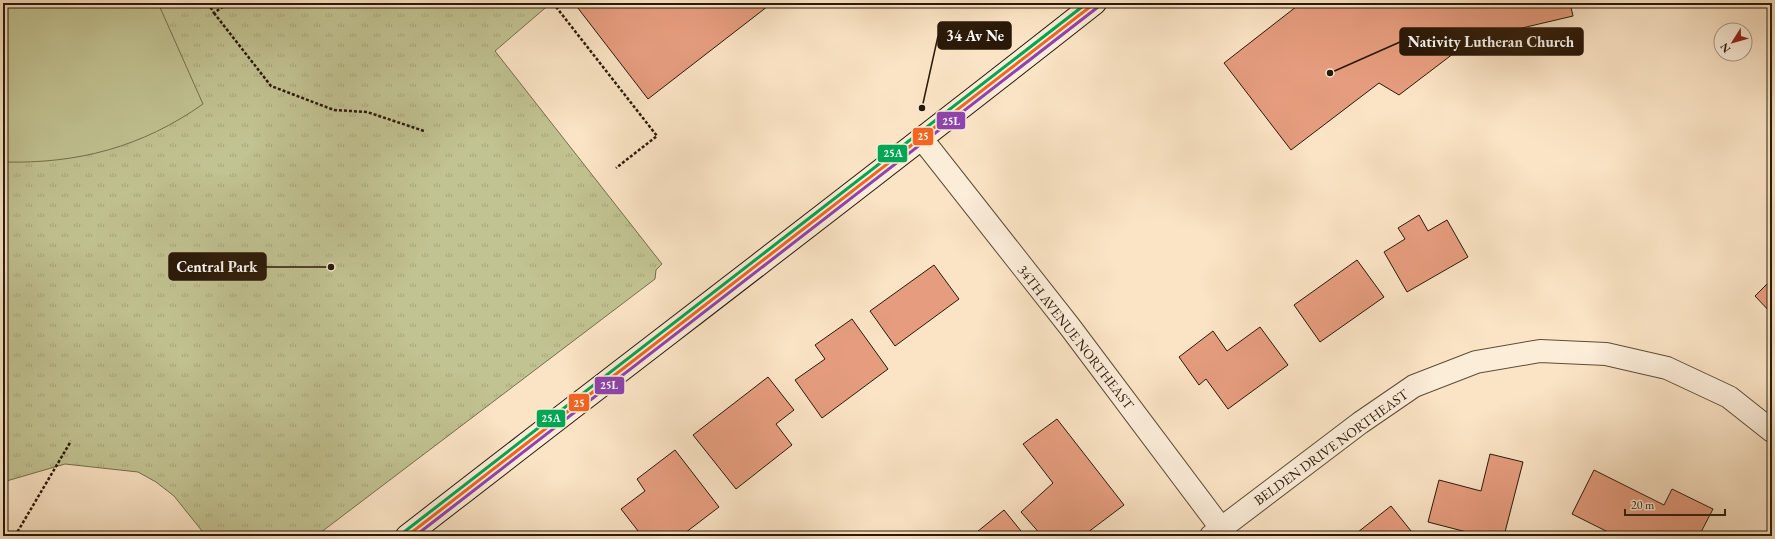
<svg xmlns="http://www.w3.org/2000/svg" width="1775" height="539" viewBox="0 0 1775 539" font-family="'EB Garamond',serif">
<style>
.grass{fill:url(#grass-tufts);stroke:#766e4d}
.garden{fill:#c2c392;stroke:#766e4d}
.building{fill:#e69d7f;stroke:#2a1908}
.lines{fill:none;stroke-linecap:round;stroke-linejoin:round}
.street-casing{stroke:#5e4c37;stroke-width:24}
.secondary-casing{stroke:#2a1908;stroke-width:24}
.path{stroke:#2a1908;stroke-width:2.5;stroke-dasharray:3 2;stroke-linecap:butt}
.street{stroke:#fcedd9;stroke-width:22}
.secondary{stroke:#fcedd9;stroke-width:22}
.bus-1-casing{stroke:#fcedd9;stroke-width:6}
.bus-2-casing{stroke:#fcedd9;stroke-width:6}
.bus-3-casing{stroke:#fcedd9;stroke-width:6}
.bus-1{stroke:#f26522;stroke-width:3}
.bus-2{stroke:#8e44ad;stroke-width:3}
.bus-3{stroke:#00a651;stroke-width:3}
.labels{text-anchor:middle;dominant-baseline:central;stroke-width:3;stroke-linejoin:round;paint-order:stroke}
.street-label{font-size:14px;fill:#2a1908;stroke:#fcedd9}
.leader{fill:none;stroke:#2a1908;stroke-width:1.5}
.callout-dot{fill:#2a1908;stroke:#fcedd9;stroke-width:1.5}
.callout{fill:#2a1908;stroke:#2a1908;stroke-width:1.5}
.callout-label{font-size:15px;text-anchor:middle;font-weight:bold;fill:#fff}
.line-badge{stroke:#fcedd9;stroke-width:1.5}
.badge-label{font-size:11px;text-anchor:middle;font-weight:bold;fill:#fff}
</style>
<defs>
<pattern id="grass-tufts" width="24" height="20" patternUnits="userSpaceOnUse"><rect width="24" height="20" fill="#c2c392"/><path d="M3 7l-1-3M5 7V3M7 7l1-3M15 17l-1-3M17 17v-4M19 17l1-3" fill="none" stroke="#a7a77c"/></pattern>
</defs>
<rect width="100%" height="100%" fill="#fbe4c5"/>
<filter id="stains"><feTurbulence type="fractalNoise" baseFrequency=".005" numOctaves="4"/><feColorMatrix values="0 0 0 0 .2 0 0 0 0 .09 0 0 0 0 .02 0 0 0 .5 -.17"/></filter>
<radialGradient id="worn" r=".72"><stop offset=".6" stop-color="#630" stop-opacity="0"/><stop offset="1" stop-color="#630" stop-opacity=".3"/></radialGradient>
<path class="grass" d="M3,3H551L495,51L662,264L656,270L655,279L316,536H206L174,496L156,482L138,472L65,464L3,482Z"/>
<path class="garden" d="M3,3H158L203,104C142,147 78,164 3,162Z"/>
<g class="building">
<path d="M574,3H772L648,99Z"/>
<path d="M1301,3H1570L1573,16L1488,36L1487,28L1399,95L1379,83L1291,150L1224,63Z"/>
<path d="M1419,215L1428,231L1447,220L1468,257L1407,292L1384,252L1405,239L1398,228Z"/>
<path d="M1357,260L1384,297L1320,342L1294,305Z"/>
<path d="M934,265L959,299L895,346L870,311Z"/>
<path d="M1772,279V314L1755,296Z"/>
<path d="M852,319L888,369L822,418L795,380L825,359L815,345Z"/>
<path d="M1260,327L1288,365L1228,409L1206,379L1199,385L1179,357L1213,331L1227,351Z"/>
<path d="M768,377L794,410L776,424L792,445L736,489L693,435Z"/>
<path d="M1057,419L1124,505L1083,536H1042L1021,512L1053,483L1023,444Z"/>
<path d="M675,450L719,507L681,536H642L621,509L645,491L637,479Z"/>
<path d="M1490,454L1523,462L1504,536H1482L1428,522L1439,480L1481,491Z"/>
<path d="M1594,470L1664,505L1672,489L1713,509L1699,536H1616L1572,514Z"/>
<path d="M1391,506L1411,531L1405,536H1353Z"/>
<path d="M1004,510L1025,536H972Z"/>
</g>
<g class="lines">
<g class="street-casing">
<g id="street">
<path d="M922,139L1070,327L1227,536"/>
<path d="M1211,536L1360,423L1414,386L1476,362L1540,351L1606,354L1667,368L1729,397L1772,431"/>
</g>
</g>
<g class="secondary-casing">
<path id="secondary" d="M407,536C636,358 867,183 1095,3"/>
</g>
<g class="path">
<path d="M208,3L214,13L228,3"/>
<path d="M553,3L657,136L616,168"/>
<path d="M214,13L271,86L334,110L367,112L424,131"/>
<path d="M15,536L71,441"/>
</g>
<use href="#street" class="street"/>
<use href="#secondary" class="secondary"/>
<g class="bus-1-casing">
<path id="bus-1" d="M407,536L1095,3"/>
</g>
<g class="bus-2-casing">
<path id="bus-2" d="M415,536L1098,7"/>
</g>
<g class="bus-3-casing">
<path id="bus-3" d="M404,532L1087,3"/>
</g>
<use href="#bus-1" class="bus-1"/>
<use href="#bus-2" class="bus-2"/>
<use href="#bus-3" class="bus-3"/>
</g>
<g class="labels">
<g class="street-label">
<text transform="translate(1076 337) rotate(52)">34TH AVENUE NORTHEAST</text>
<text transform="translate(1331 447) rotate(-36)">BELDEN DRIVE NORTHEAST</text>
</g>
</g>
<path class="leader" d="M922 108L938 36M1330 73L1400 42M331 267L266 267"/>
<g class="callout-dot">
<circle cx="922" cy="108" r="4"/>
<circle cx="1330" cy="73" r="4"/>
<circle cx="331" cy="267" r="4"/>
</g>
<g class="callout">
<rect x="938" y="22" width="73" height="27" rx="4"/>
<rect x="1400" y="28" width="183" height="27" rx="4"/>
<rect x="169" y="253" width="97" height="27" rx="4"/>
</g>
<g class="callout-label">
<text x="975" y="41">34 Av Ne</text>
<text x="1491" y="47">Nativity Lutheran Church</text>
<text x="217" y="272">Central Park</text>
</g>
<g class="line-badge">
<rect x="936" y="111" width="30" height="19" rx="4" fill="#8e44ad"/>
<rect x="912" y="127" width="22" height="19" rx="4" fill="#f26522"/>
<rect x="877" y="144" width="31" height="19" rx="4" fill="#00a651"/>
<rect x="594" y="376" width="31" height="19" rx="4" fill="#8e44ad"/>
<rect x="568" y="393" width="22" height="19" rx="4" fill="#f26522"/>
<rect x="536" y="409" width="30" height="19" rx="4" fill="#00a651"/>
</g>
<g class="badge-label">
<text x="951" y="125">25L</text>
<text x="923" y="140">25</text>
<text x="893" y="157">25A</text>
<text x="609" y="389">25L</text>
<text x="579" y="407">25</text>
<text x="551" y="422">25A</text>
</g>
<rect width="1775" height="539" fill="none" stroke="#fbe4c5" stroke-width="16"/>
<rect x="4" y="4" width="1767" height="531" fill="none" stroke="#2a1908" stroke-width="2"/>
<rect x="8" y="8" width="1759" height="523" fill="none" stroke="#2a1908"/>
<g transform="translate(1733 42) rotate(233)"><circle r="19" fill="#fcedd9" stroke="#a89885"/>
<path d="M0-3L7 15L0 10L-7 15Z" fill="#8f2418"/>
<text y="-6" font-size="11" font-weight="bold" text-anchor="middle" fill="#2a1908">N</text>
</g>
<path d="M1625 509v6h100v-6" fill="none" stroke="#2a1908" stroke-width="2"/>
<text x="1631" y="509" font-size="12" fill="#2a1908" stroke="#fcedd9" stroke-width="3" paint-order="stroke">20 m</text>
<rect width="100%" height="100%" filter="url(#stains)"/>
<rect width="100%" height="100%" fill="url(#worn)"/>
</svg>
